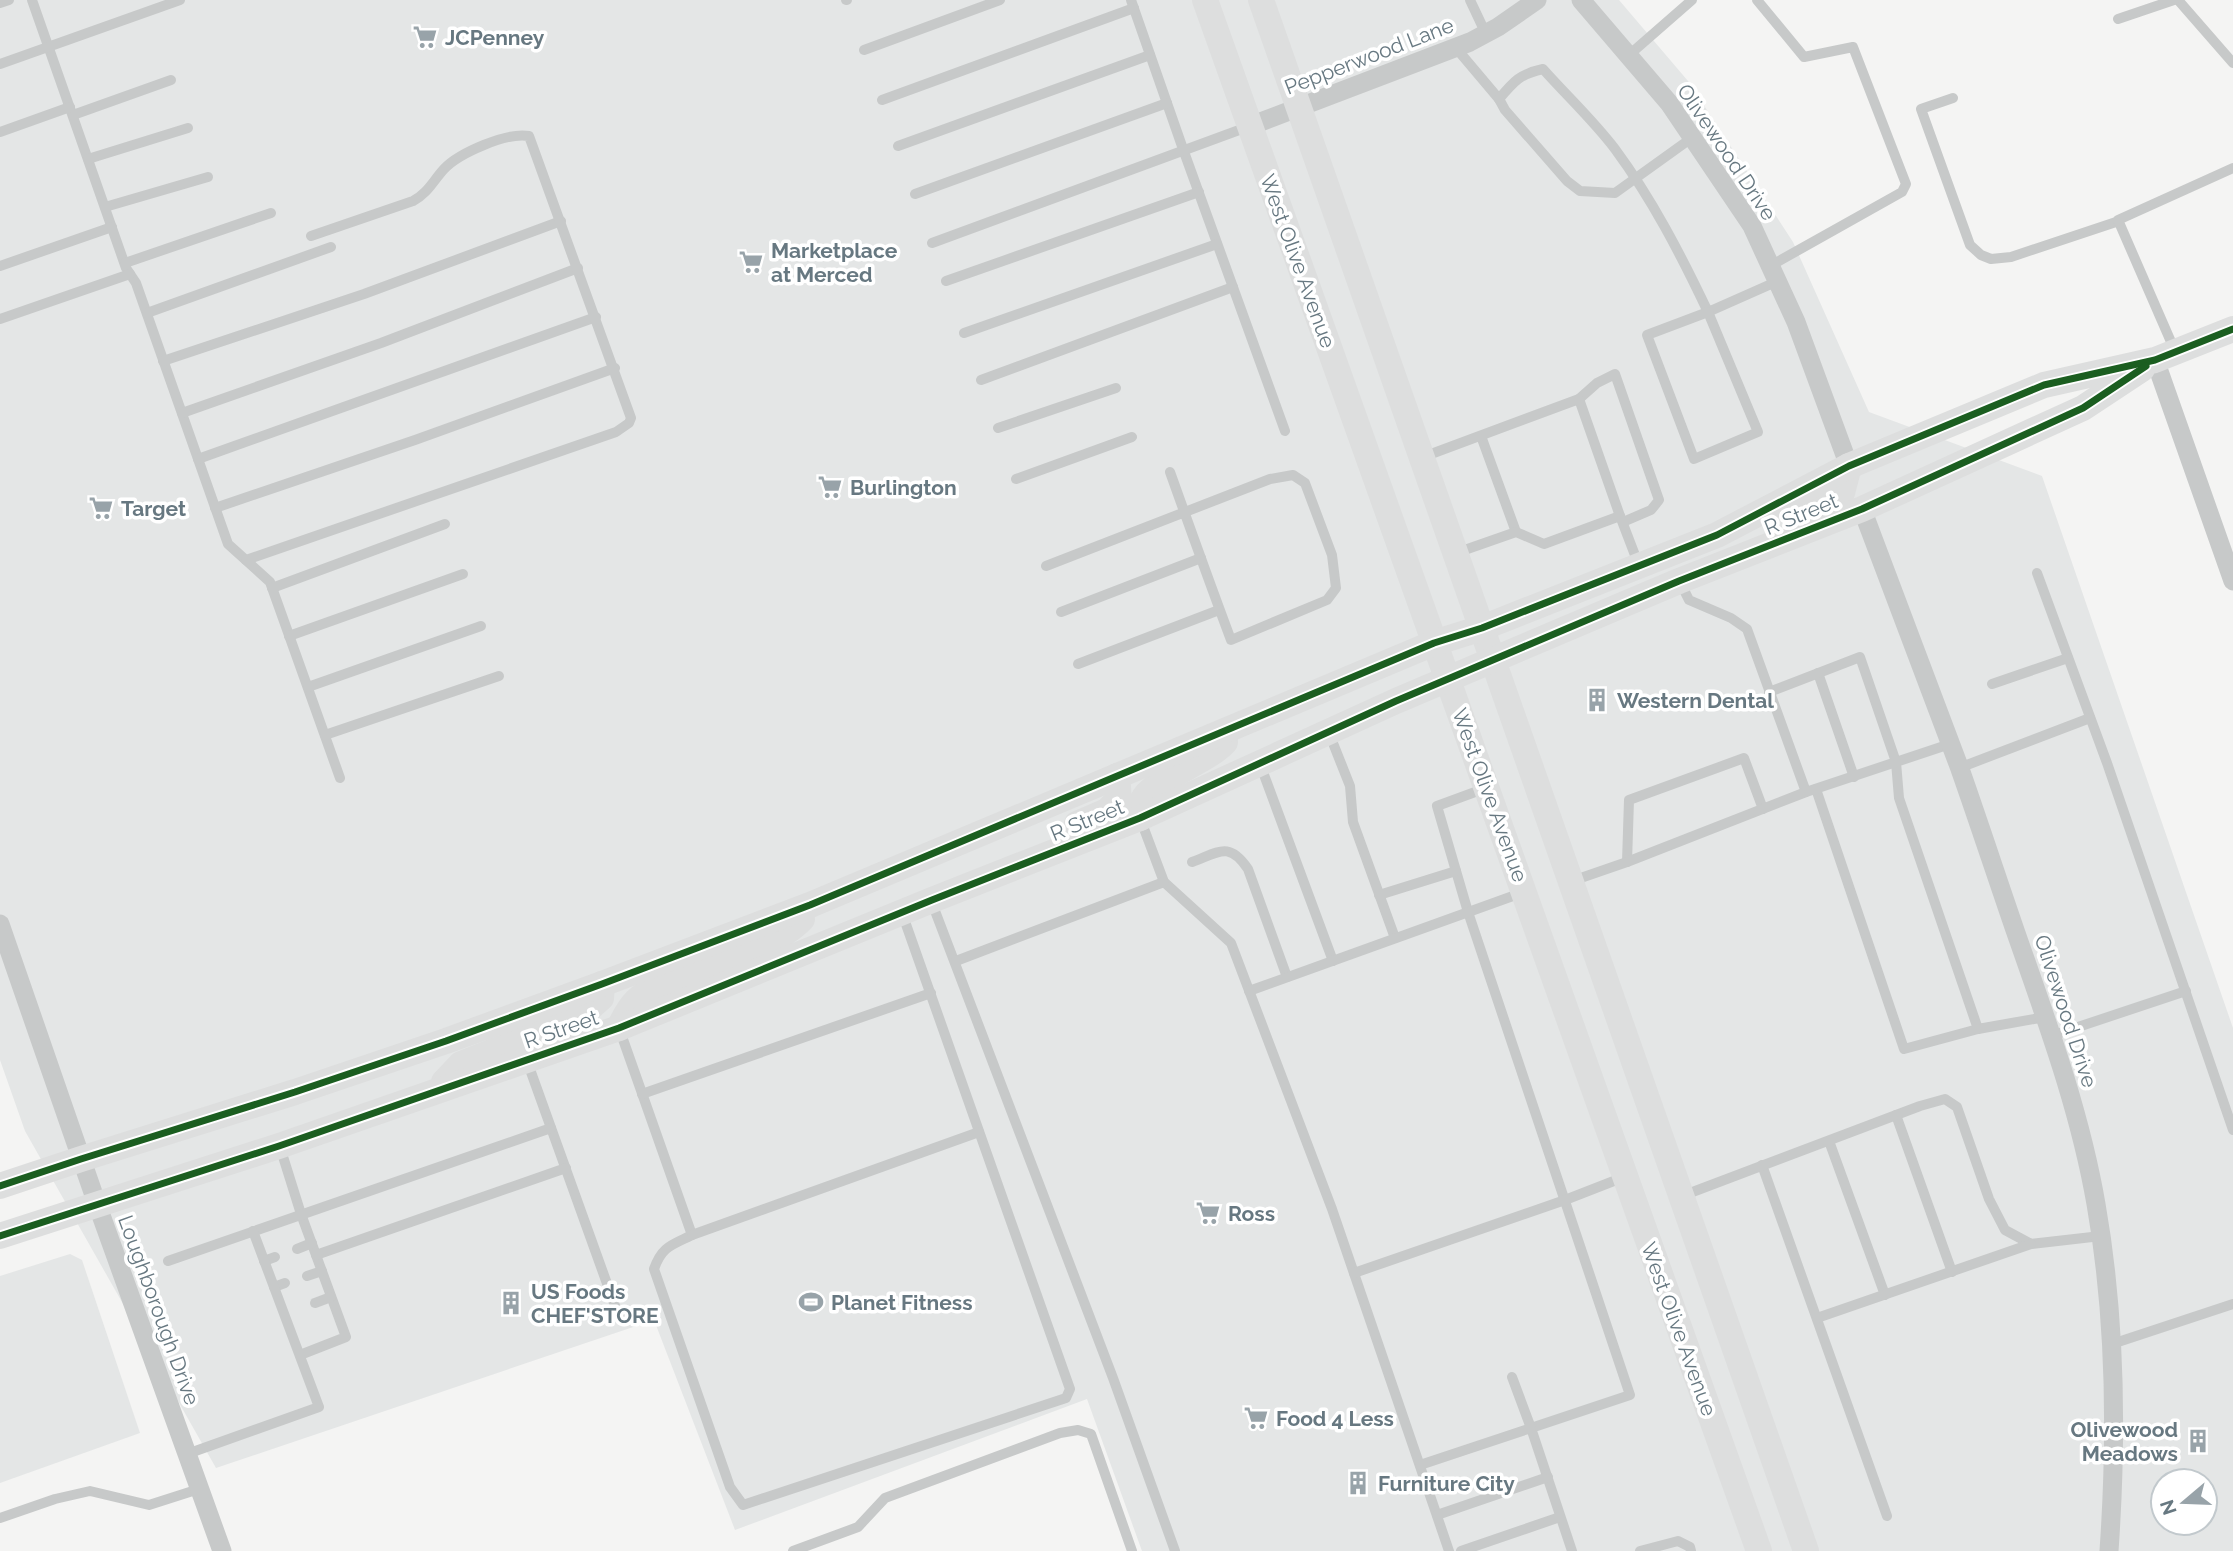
<svg xmlns="http://www.w3.org/2000/svg" width="2233" height="1551" viewBox="0 0 2233 1551" font-family="Raleway,sans-serif">
<style>
.built{fill:#e4e6e6;fill-rule:evenodd}
.lines{fill:none;stroke-linecap:round;stroke-linejoin:round}
.lane{stroke:#c7c9c9;stroke-width:10}
.street{stroke:#c7c9c9;stroke-width:19}
.secondary{stroke:#dddede;stroke-width:26}
.cycleway-casing{stroke:#fff;stroke-width:11}
.cycleway{stroke:#1b5e20;stroke-width:7}
.labels{text-anchor:middle;dominant-baseline:central;stroke-width:7;stroke-linejoin:round;paint-order:stroke}
.poi-label{font-size:21px;font-weight:bold;fill:#677881;stroke:#fff;text-anchor:start}
.street-label{font-size:21px;fill:#677881;stroke:#fff}
</style>
<rect width="100%" height="100%" fill="#f4f4f3"/>
<g class="built">
<path d="M0,0H1619L1688,81L1793,242L1869,412L2042,476L2233,1028V1551H1142L1087,1399L735,1530L654,1320L216,1468L25,1131L0,1060ZM2163,1481H2205V1523H2163Z"/>
<path d="M70,1254L82,1260L140,1433L0,1483V1276Z"/>
</g>
<g class="lines">
<g class="lane">
<path d="M32,0L126,268L136,283L228,544L270,582L340,778"/>
<path d="M846,0H847"/>
<path d="M1131,0L1183,149L1285,431"/>
<path d="M1470,0L1486,34"/>
<path d="M1757,0L1804,57L1853,47L1906,184L1902,192L1770,266"/>
<path d="M2178,0L2233,63"/>
<path d="M0,3L9,0"/>
<path d="M2118,19L2174,0"/>
<path d="M1456,48L1499,99"/>
<path d="M864,50L1000,0"/>
<path d="M1629,55L1692,0"/>
<path d="M0,64L180,0"/>
<path d="M1953,98L1921,109L1970,245L1981,255L1991,259L2011,257L2119,221"/>
<path d="M882,100L1134,8"/>
<path d="M73,115L171,80"/>
<path d="M0,132L70,107"/>
<path d="M1693,137L1615,193L1580,191L1567,181L1505,110L1499,99C1514,81 1520,74 1543,69C1566,95 1593,120 1615,149C1652,199 1681,255 1708,312L1778,281"/>
<path d="M898,146L1150,55"/>
<path d="M88,159L188,128"/>
<path d="M915,194L1167,103"/>
<path d="M105,207L208,177"/>
<path d="M932,243L1250,126"/>
<path d="M125,263L271,213"/>
<path d="M0,266L112,227"/>
<path d="M946,281L1199,192"/>
<path d="M1708,312L1758,432L1694,459L1647,335Z"/>
<path d="M147,313L331,247"/>
<path d="M0,319L130,274"/>
<path d="M964,333L1217,244"/>
<path d="M2175,351L2118,220L2233,168"/>
<path d="M163,361L364,294L561,221"/>
<path d="M981,380L1233,287"/>
<path d="M1579,399L1597,383L1615,374L1659,500L1651,510L1623,522"/>
<path d="M182,413L381,343L578,268"/>
<path d="M998,428L1116,388"/>
<path d="M1481,436L1516,532"/>
<path d="M1423,457L1579,399L1620,516"/>
<path d="M198,459L596,317"/>
<path d="M1016,479L1132,437"/>
<path d="M215,508L415,440L615,368"/>
<path d="M1456,553L1516,532L1544,544L1620,516L1638,563"/>
<path d="M246,560L616,432L629,423L631,418L529,136C507,132 459,153 444,169C433,181 428,193 413,201L311,236"/>
<path d="M1046,566L1270,479L1293,475L1305,483L1332,555L1336,588L1327,600L1231,640C1210,584 1190,528 1170,472"/>
<path d="M2037,573L2107,763L2233,1130"/>
<path d="M1680,582L1689,600L1731,618L1747,629L1806,792"/>
<path d="M272,588L445,524"/>
<path d="M1061,612L1201,558"/>
<path d="M289,636L463,574"/>
<path d="M1078,664L1219,610"/>
<path d="M1818,673L1854,777"/>
<path d="M1992,684L2068,658"/>
<path d="M308,687L481,626"/>
<path d="M1329,733L1350,786L1353,822L1395,938"/>
<path d="M325,735L499,676"/>
<path d="M1950,744L1896,762L1899,798L1978,1029L2045,1017"/>
<path d="M1260,764L1333,961"/>
<path d="M1959,768L2090,718"/>
<path d="M1486,788L1437,806L1468,912L1630,1395L1531,1428L1572,1551"/>
<path d="M1816,789L1904,1049L1978,1029"/>
<path d="M1140,818L1164,882L1231,943L1332,1209L1449,1551"/>
<path d="M1192,862C1219,852 1229,841 1248,869L1287,977"/>
<path d="M1627,862L1629,800L1744,758L1763,809"/>
<path d="M1572,881L1627,862L1806,792L1896,762L1860,657L1769,692"/>
<path d="M1379,895L1456,871"/>
<path d="M932,903L1113,1378L1175,1551"/>
<path d="M956,961L1164,882"/>
<path d="M1249,991L1524,892"/>
<path d="M619,1028L692,1235C672,1245 662,1246 654,1269L730,1487L743,1505L1066,1398L1070,1389L902,913"/>
<path d="M2051,1036L2186,991"/>
<path d="M527,1061L619,1317"/>
<path d="M642,1094L931,993"/>
<path d="M1896,1115L1952,1272"/>
<path d="M1829,1141L1885,1295"/>
<path d="M280,1147L301,1214L346,1337L300,1355"/>
<path d="M1762,1165L1887,1516"/>
<path d="M1682,1196L1920,1106L1945,1099L1957,1107L1989,1199L2005,1230L2031,1244L2101,1236"/>
<path d="M692,1235L979,1132"/>
<path d="M297,1249L312,1243"/>
<path d="M316,1255L566,1168"/>
<path d="M168,1261L551,1128"/>
<path d="M264,1261L275,1257"/>
<path d="M1354,1273L1565,1200L1624,1177"/>
<path d="M307,1276L322,1271"/>
<path d="M274,1287L285,1283"/>
<path d="M315,1303L331,1297"/>
<path d="M1817,1318L2031,1244"/>
<path d="M2112,1344L2233,1304"/>
<path d="M187,1454L319,1407L253,1231"/>
<path d="M1420,1465L1531,1428L1512,1377"/>
<path d="M1437,1515L1548,1477"/>
<path d="M0,1518L55,1499L90,1491L149,1505L199,1489"/>
<path d="M793,1551L858,1527L885,1498L1060,1433L1078,1430L1091,1434L1132,1551"/>
<path d="M1461,1551L1560,1517"/>
<path d="M1640,1551L1678,1541L1690,1547L1691,1551"/>
</g>
<g class="street">
<path d="M1581,0L1669,103L1752,226L1796,322L1849,466"/>
<path d="M1250,126L1470,42L1498,27L1537,0"/>
<path d="M2155,360L2233,581"/>
<path d="M1862,509C1894,596 1928,682 1960,769C1979,823 1997,878 2016,933C2047,1022 2080,1111 2096,1204C2116,1318 2117,1436 2109,1551"/>
<path d="M0,924L97,1204L222,1551"/>
</g>
<g class="secondary">
<path d="M1205,0L1759,1551"/>
<path d="M1261,0L1806,1551"/>
<path d="M1798,518L1827,504L1842,493L1849,466"/>
<path d="M1140,818C1140,813 1140,805 1142,801C1151,780 1206,763 1225,742"/>
<path d="M1077,824L1107,811L1119,799L1117,776"/>
<path d="M619,1028C624,1018 628,1009 636,1001C649,988 668,982 684,976C718,963 778,945 802,919"/>
<path d="M444,1082L461,1064L567,1022L584,1013L601,998L602,984"/>
<path d="M0,1186L81,1159L295,1092L446,1041L602,984L810,905L1434,643L1482,628L1717,535L1849,466L2044,385L2155,360L2233,329"/>
<path d="M0,1236L279,1146L619,1028L932,900L1140,818L1396,701L1679,581L1862,509L2083,408L2142,369"/>
</g>
<g class="cycleway-casing">
<g id="cycleway">
<path d="M0,1186L81,1159L295,1092L446,1041L602,984L810,905L1434,643L1482,628L1717,535L1849,466L2044,385L2155,360L2233,329"/>
<path d="M0,1236L279,1146L619,1028L932,900L1140,818L1396,701L1679,581L1862,509L2083,408L2146,366"/>
</g>
</g>
<use href="#cycleway" class="cycleway"/>
</g>
<defs>
<g id="supermarket-bare" transform="scale(1.89)"><path d="M-6-5.5h2.5l.6 2H6L4.5 2H-2.5L-4.4-4H-6ZM-1.5 3.2a1.3 1.3 0 1 0 .1 0ZM3 3.2a1.3 1.3 0 1 0 .1 0Z" fill="#98a3a9" stroke="#fff" stroke-width="2.5" paint-order="stroke"/></g>
<g id="building-bare" transform="scale(1.89)"><path d="M-4-6H4V6H1V3H-1V6H-4ZM-2.5-4.3h1.7v1.8h-1.7ZM.8-4.3h1.7v1.8H.8ZM-2.5-1h1.7V.8h-1.7ZM.8-1h1.7V.8H.8Z" fill="#98a3a9" stroke="#fff" stroke-width="2.5" paint-order="stroke"/></g>
<g id="stadium-bare" transform="scale(1.89)"><path d="M0-5a6.5 5 0 1 0 0 10a6.5 5 0 1 0 0-10ZM-3.5-1.8h7v3.6h-7Z" fill="#98a3a9" stroke="#fff" stroke-width="2.5" paint-order="stroke"/></g>
</defs>
<g fill-rule="evenodd">
<use href="#supermarket-bare" x="425" y="37"/>
<use href="#supermarket-bare" x="751" y="262"/>
<use href="#supermarket-bare" x="830" y="487"/>
<use href="#supermarket-bare" x="101" y="508"/>
<use href="#building-bare" x="1597" y="700"/>
<use href="#supermarket-bare" x="1208" y="1213"/>
<use href="#stadium-bare" x="811" y="1302"/>
<use href="#building-bare" x="511" y="1303"/>
<use href="#supermarket-bare" x="1256" y="1418"/>
<use href="#building-bare" x="2198" y="1441"/>
<use href="#building-bare" x="1358" y="1483"/>
</g>
<g class="labels">
<g class="poi-label">
<text x="445" y="37">JCPenney</text>
<text x="771" y="250">Marketplace<tspan x="771" dy="24">at Merced</tspan></text>
<text x="850" y="487">Burlington</text>
<text x="121" y="508">Target</text>
<text x="1617" y="700">Western Dental</text>
<text x="1228" y="1213">Ross</text>
<text x="531" y="1291">US Foods<tspan x="531" dy="24">CHEF'STORE</tspan></text>
<text x="831" y="1302">Planet Fitness</text>
<text x="1276" y="1418">Food 4 Less</text>
<text x="2178" y="1429" text-anchor="end">Olivewood<tspan x="2178" dy="24">Meadows</tspan></text>
<text x="1378" y="1483">Furniture City</text>
</g>
<g class="street-label">
<text transform="translate(1369 56) rotate(-21)">Pepperwood Lane</text>
<text transform="translate(1727 152) rotate(56)">Olivewood Drive</text>
<text transform="translate(1298 261) rotate(70)">West Olive Avenue</text>
<text transform="translate(1801 514) rotate(-22)">R Street</text>
<text transform="translate(1490 795) rotate(70)">West Olive Avenue</text>
<text transform="translate(1087 820) rotate(-22)">R Street</text>
<text transform="translate(2066 1011) rotate(72)">Olivewood Drive</text>
<text transform="translate(561 1029) rotate(-19)">R Street</text>
<text transform="translate(159 1310) rotate(70)">Loughborough Drive</text>
<text transform="translate(1679 1329) rotate(70)">West Olive Avenue</text>
</g>
</g>
<g transform="translate(2184 1502) rotate(251)"><circle r="33" fill="#ffffff" stroke="#c2c9cd" stroke-width="2"/>
<path d="M0-5L12 26L0 18L-12 26Z" fill="#98a3a9"/>
<text y="-10" font-size="19" font-weight="bold" text-anchor="middle" fill="#677881">N</text>
</g>
</svg>
